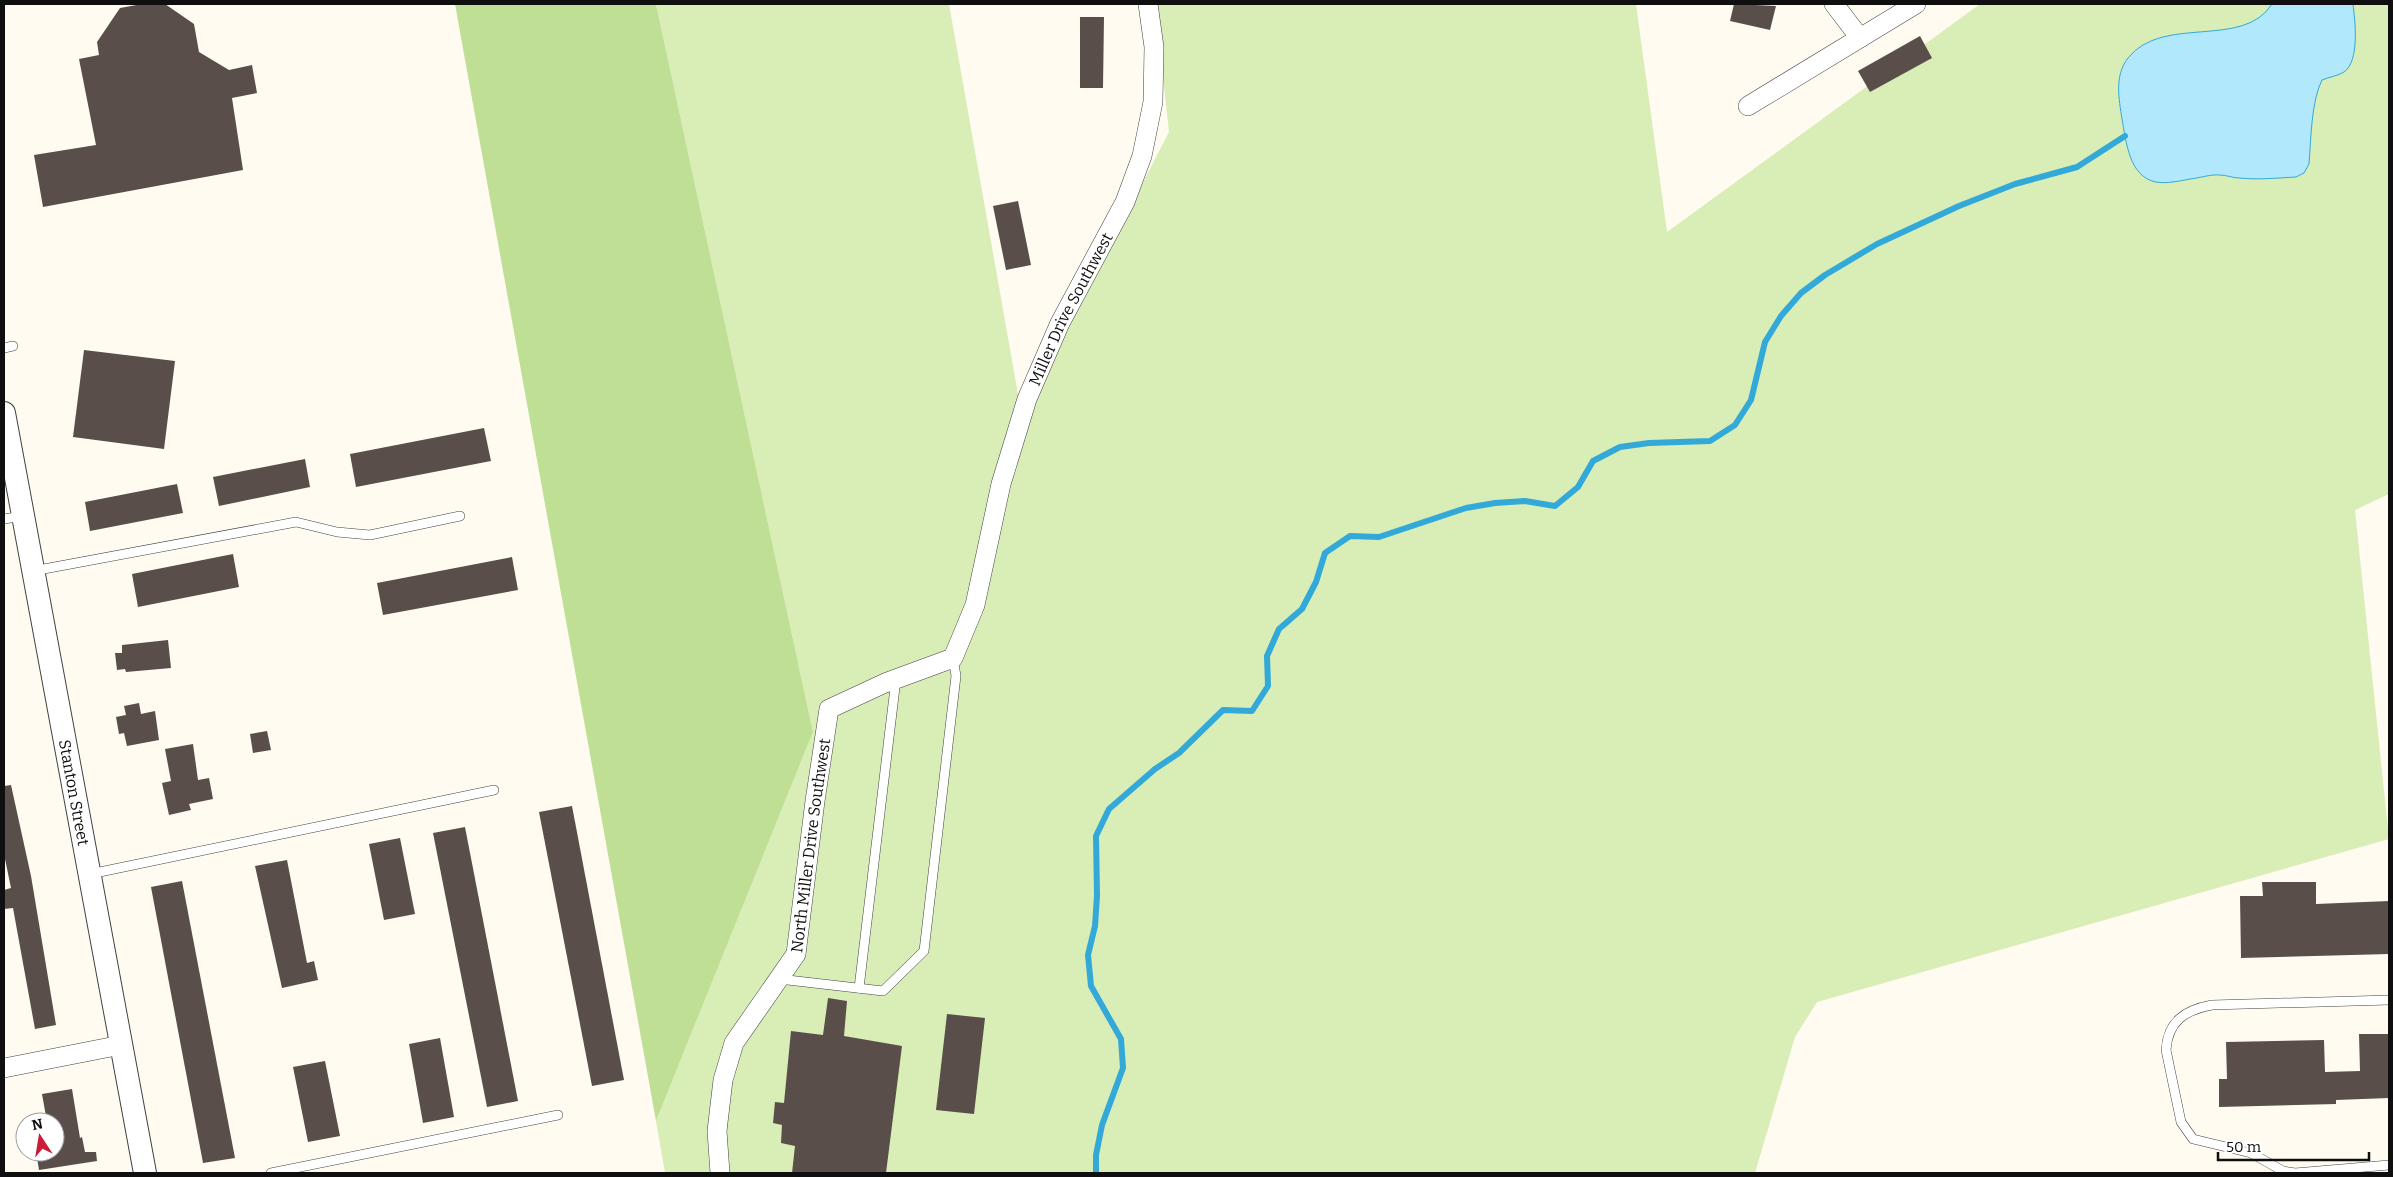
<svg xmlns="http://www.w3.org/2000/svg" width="2393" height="1177" viewBox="0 0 2393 1177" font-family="Bitter,serif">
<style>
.green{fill:#d9edb7}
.forest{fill:#bfdf95}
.water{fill:#b1e8fb;stroke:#32a9d8}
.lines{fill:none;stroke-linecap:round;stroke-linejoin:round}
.stream{stroke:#32a9d8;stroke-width:6}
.building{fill:#594e4a}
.service-casing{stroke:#424242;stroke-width:10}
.minor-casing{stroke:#424242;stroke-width:20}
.tertiary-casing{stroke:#424242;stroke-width:24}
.service{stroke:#fff;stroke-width:9}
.minor{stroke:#fff;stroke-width:19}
.tertiary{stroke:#fff;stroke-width:22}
.labels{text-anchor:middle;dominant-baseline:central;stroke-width:5;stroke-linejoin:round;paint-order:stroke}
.street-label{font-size:16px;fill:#0f0f0f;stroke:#fff}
</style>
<rect width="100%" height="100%" fill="#fffbf1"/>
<path class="green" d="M656,4H949L1022,417L1169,132L1155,4H1636L1667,232L1980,4H2389V494L2355,510L2389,839L1817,1002L1795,1037L1755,1173H665L656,1121L813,732Z"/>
<path class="forest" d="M455,4H656L813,732L656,1121Z"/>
<path class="water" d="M2272,4H2353C2355,20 2360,61 2344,72C2338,76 2329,77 2322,80C2311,102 2311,140 2309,164L2304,173L2296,177C2277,178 2258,180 2239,178C2233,178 2226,175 2220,175C2211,174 2200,178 2190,179C2180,181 2166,184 2156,182C2129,177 2126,141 2122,119C2119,99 2114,76 2128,58C2163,14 2243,50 2272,4Z"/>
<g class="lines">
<path class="stream" d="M1096,1173V1155L1102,1125L1123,1068L1121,1039L1091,986L1088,955L1095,926L1097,896L1096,836L1109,809L1155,769L1179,753L1223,710L1252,711L1268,686L1267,656L1279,629L1302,609L1316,582L1325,553L1350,536L1379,537L1466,508L1495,503L1525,501L1555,506L1578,487L1593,461L1620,447L1649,443L1710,441L1735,425L1751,400L1765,342L1781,316L1801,293L1825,275L1877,244L1959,206L2015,184L2077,167L2125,136"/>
</g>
<g class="building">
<path d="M142,4H165L194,24L199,52L229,70L252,65L257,93L232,98L243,170L43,207L34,155L96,145L79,59L99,55L97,42L120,8Z"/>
<path d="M1734,4L1776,6L1770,30L1730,21Z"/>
<path d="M1080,17H1104L1103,88H1080Z"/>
<path d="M1920,36L1932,58L1870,92L1858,71Z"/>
<path d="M1018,201L1031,265L1006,270L993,206Z"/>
<path d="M84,350L175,361L164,449L73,437Z"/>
<path d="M484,428L491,461L356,487L350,454Z"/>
<path d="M305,459L310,487L219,506L213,477Z"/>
<path d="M177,484L183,513L90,531L85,502Z"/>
<path d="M233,554L239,587L138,607L132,574Z"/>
<path d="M512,557L518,590L383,615L377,583Z"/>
<path d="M168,640L171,668L126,672L125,669L117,670L115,653H122V645Z"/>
<path d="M139,703L141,714L155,711L159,740L127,746L124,733L119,734L116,717L126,715L124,706Z"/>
<path d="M267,731L271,750L253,753L250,734Z"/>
<path d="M193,744L198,780L209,778L213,799L189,804L191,810L169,815L162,783L171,781L165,749Z"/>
<path d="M11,785L31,876L56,1025L35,1029L13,908L4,909V890L11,888L4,854V786Z"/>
<path d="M572,806L624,1080L592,1086L539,812Z"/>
<path d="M465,827L518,1101L487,1107L433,833Z"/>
<path d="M400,838L415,914L384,920L369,844Z"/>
<path d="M287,860L307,963L314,961L318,980L282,988L255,866Z"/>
<path d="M182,881L235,1158L203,1163L151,887Z"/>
<path d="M2262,882H2316V904L2389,901V954L2241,958L2240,896H2263Z"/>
<path d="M828,998L847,1001L844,1036L902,1046L886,1173H792L795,1146L781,1143L782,1125L773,1123L775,1102L784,1103L791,1031L823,1035Z"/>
<path d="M947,1014L985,1018L974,1114L936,1110Z"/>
<path d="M2359,1034H2389V1098L2336,1100V1104L2219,1107V1079H2227L2226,1042L2324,1040L2325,1072L2360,1071Z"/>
<path d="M440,1038L454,1117L423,1123L409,1044Z"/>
<path d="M325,1061L340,1136L308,1142L293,1067Z"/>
<path d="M72,1089L80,1138L82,1137L85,1152H96L97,1161L39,1170L36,1152H55V1122H47L42,1094Z"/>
</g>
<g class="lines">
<g class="service-casing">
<g id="service">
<path d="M4,348L13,346"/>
<path d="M4,519L23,516"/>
<path d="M33,571L296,522L337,532L370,535L460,516"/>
<path d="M90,874L494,790"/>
<path d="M779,979L883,991L924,951L956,676L953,658"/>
<path d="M859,988L896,679"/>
<path d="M2389,1000L2212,1005C2185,1010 2168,1021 2166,1050L2181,1122L2193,1139L2251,1153L2283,1171L2295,1173L2389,1165"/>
<path d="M271,1173L558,1115"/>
</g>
</g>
<g class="minor-casing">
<g id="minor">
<path d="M1834,4L1860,38"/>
<path d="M1748,106L1916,4"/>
<path d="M4,1068L121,1045"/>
<path id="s1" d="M720,1173L717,1131L723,1080L734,1043L796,954L815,801L829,709L885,683L953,658L975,605L1001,484L1027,399L1060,323L1125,202L1142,156L1153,102L1154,47L1148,4"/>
</g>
</g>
<g class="tertiary-casing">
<g id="tertiary">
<path id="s2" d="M4,413L145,1173"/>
</g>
</g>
<use href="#service" class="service"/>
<use href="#minor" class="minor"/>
<use href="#tertiary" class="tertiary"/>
</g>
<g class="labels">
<g class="street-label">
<text stroke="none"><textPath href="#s1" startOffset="992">Miller Drive Southwest</textPath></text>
<text stroke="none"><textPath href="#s2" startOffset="386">Stanton Street</textPath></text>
<text stroke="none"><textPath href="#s1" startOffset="350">North Miller Drive Southwest</textPath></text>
</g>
</g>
<rect width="2393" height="1177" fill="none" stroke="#0f0f0f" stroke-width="10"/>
<g transform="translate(40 1137) rotate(348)"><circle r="24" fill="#ffffff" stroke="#9f9f9f"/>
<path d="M0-4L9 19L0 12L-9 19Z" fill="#cb1b38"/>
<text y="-8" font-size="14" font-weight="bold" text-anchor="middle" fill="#0f0f0f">N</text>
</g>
<path d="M2218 1152v8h151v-8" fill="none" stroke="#0f0f0f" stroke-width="2.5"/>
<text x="2226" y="1152" font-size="15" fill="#0f0f0f" stroke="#ffffff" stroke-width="4" paint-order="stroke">50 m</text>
</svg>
